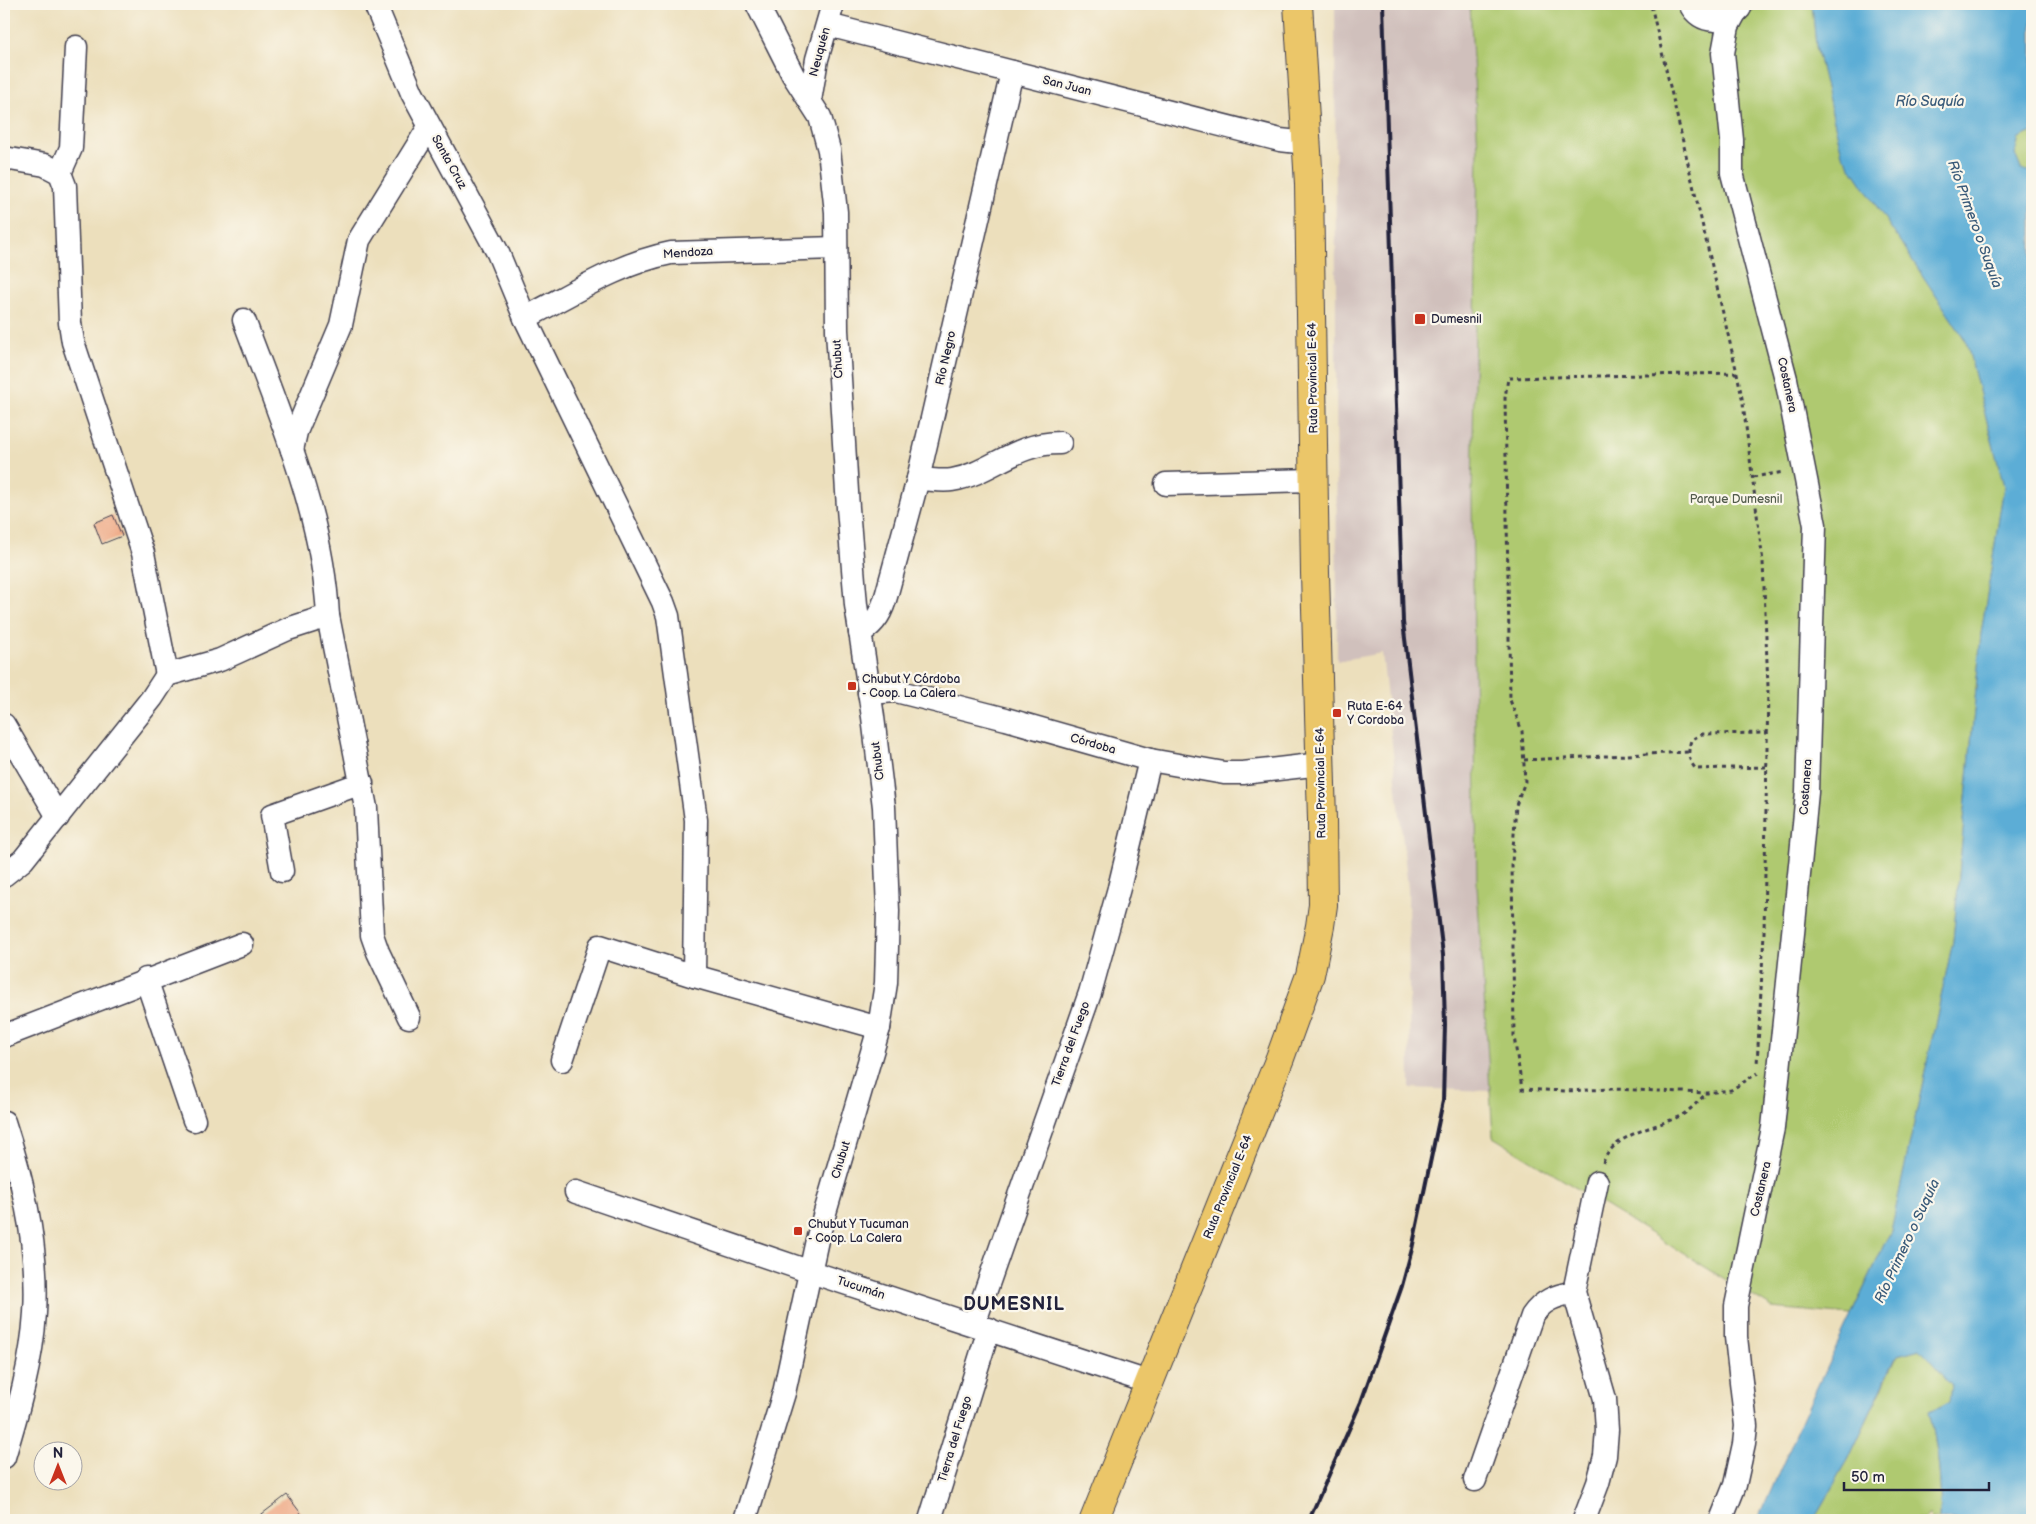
<svg xmlns="http://www.w3.org/2000/svg" width="2036" height="1524" viewBox="0 0 2036 1524" font-family="'Balsamiq Sans',sans-serif">
<style>
.industrial{fill:#d0c0bc}
.green{fill:#afc96f;stroke:#687655}
.water{fill:#5badd6;stroke:#3e6888}
.building{fill:#eea884}
.lines{fill:none;stroke-linecap:round;stroke-linejoin:round}
.minor-casing{stroke:#403e4e;stroke-width:25}
.major-casing{stroke:#403e4e;stroke-width:30}
.path{stroke:#403e4e;stroke-width:3;stroke-dasharray:4 4;stroke-linecap:butt}
.minor{stroke:#fff;stroke-width:22}
.major{stroke:#ebc669;stroke-width:28}
.rail{stroke:#22223b;stroke-width:4}
.poi-dot{fill:#c8321e;stroke:#fbf7ec;stroke-width:2}
.labels{text-anchor:middle;dominant-baseline:central;stroke-width:4.5;stroke-linejoin:round;paint-order:stroke}
.street-label{font-size:12px;fill:#22223b;stroke:#fbf7ec}
.poi-label{font-size:12px;fill:#22223b;stroke:#fbf7ec;text-anchor:start}
.park-label{font-size:12px;fill:#535c4d;stroke:#fbf7ec}
.water-label{font-size:14px;font-style:italic;fill:#395a79;stroke:#fbf7ec}
.district-label{font-size:18px;font-weight:bold;letter-spacing:1px;fill:#22223b;stroke:#fbf7ec}
</style>
<rect width="100%" height="100%" fill="#fbf7ec"/>
<filter id="ink" filterUnits="userSpaceOnUse"><feTurbulence type="fractalNoise" baseFrequency=".02" numOctaves="2"/><feDisplacementMap in="SourceGraphic" scale="10" xChannelSelector="R" yChannelSelector="G"/><feConvolveMatrix kernelMatrix="1 2 1 2 8 2 1 2 1" color-interpolation-filters="sRGB"/></filter>
<filter id="wash" filterUnits="userSpaceOnUse"><feTurbulence type="fractalNoise" baseFrequency=".0096" numOctaves="4" result="noise"/><feDisplacementMap in="SourceGraphic" scale="20" xChannelSelector="R" yChannelSelector="G"/><feGaussianBlur stdDeviation="1.12" result="paint"/><feColorMatrix in="noise" values="0 0 0 0 0 0 0 0 0 0 0 0 0 0 0 0 0 1.4 0 .05"/><feComposite in="paint" operator="in"/></filter>
<g filter="url(#wash)">
<rect width="100%" height="100%" fill="#ecdfbc"/>
<path class="industrial" d="M1335,4H1691L1722,1100L1410,1088L1408,888L1382,653L1337,661Z"/>
<g class="green">
<path d="M1470,4H1812L1816,46L1842,154L1966,341L2004,486L1981,634L1953,941L1891,1231L1851,1315L1772,1308L1493,1137L1477,886L1472,499L1478,151Z"/>
<path d="M2032,132V172L2021,170L2015,154L2019,138Z"/>
<path d="M1920,1349L1951,1384L1949,1402L1929,1412C1938,1446 1942,1485 1940,1520H1931L1929,1514L1924,1520H1813L1848,1460L1898,1355Z"/>
</g>
<path class="water" d="M1812,4H2032V132L2019,138L2015,154L2021,169L2032,172V1520H1940C1942,1485 1938,1446 1929,1412L1949,1402L1951,1384L1920,1349L1897,1355L1848,1460L1813,1520H1758L1810,1402L1891,1231L1953,941L1981,634L2004,486L1966,341L1842,154L1816,46Z"/>
<g id="blocks">
<g class="building">
<path d="M113,515L122,536L102,544L94,523Z"/>
<path d="M287,1495L306,1520H254Z"/>
</g>
</g>
</g>
<g filter="url(#ink)">
<use href="#blocks" fill-opacity="0" stroke="#403e4e" stroke-width="1"/>
<g class="lines">
<g class="minor-casing">
<g id="minor">
<path d="M375,4L412,93L498,253L525,318L663,602L668,616L696,820L694,976L879,1028"/>
<path d="M1690,4C1700,25 1726,24 1740,8"/>
<path d="M828,25L1280,140L1307,143"/>
<path d="M810,101L817,59L833,4"/>
<path d="M4,158L45,165L60,173L65,186L70,323L73,342L143,553L167,675"/>
<path d="M60,173L71,148L76,47"/>
<path d="M525,318C572,294 619,263 671,253L836,248"/>
<path d="M292,450L296,432L341,325L359,240L429,127"/>
<path d="M918,479C929,479 942,482 952,480C992,473 1014,443 1060,443"/>
<path d="M1166,484L1314,480"/>
<path d="M328,616L366,808L372,935L378,952L409,1017"/>
<path d="M860,633C876,623 882,612 887,593L918,479L1012,72"/>
<path d="M869,693L896,691L1006,719L1150,760L1224,773H1243L1321,764"/>
<path d="M4,725L58,817"/>
<path d="M282,871L272,815L362,783"/>
<path d="M4,875L23,860L152,698L167,675L220,660L288,629L328,616C323,515 279,414 244,320"/>
<path d="M146,979L194,1120"/>
<path d="M4,1036L242,944"/>
<path d="M562,1060L600,946L694,976"/>
<path d="M4,1122C24,1183 39,1249 35,1313C32,1362 18,1411 4,1457"/>
<path d="M576,1192L811,1272L1148,1382"/>
<path d="M974,1324L1090,993L1119,888L1150,760"/>
<path d="M1475,1480L1532,1316C1543,1300 1555,1296 1574,1292"/>
<path d="M745,1520L784,1393L817,1240L879,1028L886,983L888,911L884,807L873,717L856,605L848,508L837,330L836,212L829,150L820,117L793,75L757,4"/>
<path d="M930,1520L989,1329"/>
<path d="M1584,1520L1598,1483L1605,1456L1607,1430L1605,1399L1574,1292L1597,1182"/>
<path d="M1721,1520L1735,1485L1744,1444L1746,1426L1736,1337V1306L1773,1128L1801,855L1807,792L1815,525L1786,379L1732,173V140L1723,53L1728,26L1735,13"/>
</g>
</g>
<g class="major-casing">
<path id="major" d="M1094,1520L1280,1058L1310,975L1320,926L1323,905L1322,820L1315,573L1309,184L1298,4"/>
</g>
<g class="path">
<path d="M1658,4L1651,5L1737,373L1743,403L1763,562L1768,687L1764,933L1757,1065"/>
<path d="M1737,373L1508,378L1505,398L1510,700L1522,731L1525,782L1516,805L1512,863L1514,1036L1522,1089L1565,1091L1612,1089L1707,1093L1731,1090L1758,1073"/>
<path d="M1753,477L1784,472"/>
<path d="M1524,760L1688,752"/>
<path d="M1766,767L1696,769C1687,759 1688,752 1691,740L1702,734L1767,733"/>
<path d="M1603,1163C1613,1133 1656,1128 1680,1116C1690,1111 1699,1100 1707,1093"/>
</g>
<use href="#minor" class="minor"/>
<use href="#major" class="major"/>
<path class="rail" d="M1309,1520L1361,1402L1402,1286L1412,1249L1443,1101L1445,1024L1443,955L1403,622L1383,4"/>
</g>
</g>
<g class="poi-dot">
<rect x="1414" y="313" width="12" height="12" rx="2.5"/>
<rect x="847" y="681" width="10" height="10" rx="2.5"/>
<rect x="1332" y="708" width="10" height="10" rx="2.5"/>
<rect x="793" y="1226" width="10" height="10" rx="2.5"/>
</g>
<g class="labels">
<g class="street-label">
<text transform="translate(820 52) rotate(-75)">Neuquén</text>
<text transform="translate(1067 86) rotate(14)">San Juan</text>
<text transform="translate(449 162) rotate(61)">Santa Cruz</text>
<text transform="translate(688 253) rotate(-4)">Mendoza</text>
<text transform="translate(946 358) rotate(-77)">Río Negro</text>
<text transform="translate(838 359) rotate(-93)">Chubut</text>
<text transform="translate(1313 378) rotate(-91)">Ruta Provincial E-64</text>
<text transform="translate(1787 385) rotate(78)">Costanera</text>
<text transform="translate(1093 744) rotate(16)">Córdoba</text>
<text transform="translate(878 761) rotate(-97)">Chubut</text>
<text transform="translate(1321 783) rotate(-91)">Ruta Provincial E-64</text>
<text transform="translate(1806 787) rotate(-86)">Costanera</text>
<text transform="translate(1071 1044) rotate(-70)">Tierra del Fuego</text>
<text transform="translate(841 1160) rotate(-73)">Chubut</text>
<text transform="translate(1228 1187) rotate(-68)">Ruta Provincial E-64</text>
<text transform="translate(1761 1189) rotate(-77)">Costanera</text>
<text transform="translate(861 1288) rotate(18)">Tucumán</text>
<text transform="translate(955 1439) rotate(-73)">Tierra del Fuego</text>
</g>
<g class="poi-label">
<text x="1431" y="319">Dumesnil</text>
<text x="862" y="679">Chubut Y Córdoba<tspan x="862" dy="14">- Coop. La Calera</tspan></text>
<text x="1347" y="706">Ruta E-64<tspan x="1347" dy="14">Y Cordoba</tspan></text>
<text x="808" y="1224">Chubut Y Tucuman<tspan x="808" dy="14">- Coop. La Calera</tspan></text>
</g>
<g class="park-label">
<text x="1736" y="499">Parque Dumesnil</text>
</g>
<g class="water-label">
<text x="1930" y="101">Río Suquía</text>
<text transform="translate(1975 224) rotate(70)">Río Primero o Suquía</text>
<text transform="translate(1907 1241) rotate(-65)">Río Primero o Suquía</text>
</g>
<g class="district-label">
<text x="1014" y="1304">DUMESNIL</text>
</g>
</g>
<rect width="2036" height="1524" fill="none" stroke="#fbf7ec" stroke-width="20"/>
<g transform="translate(58 1466)"><circle r="24" fill="#fbf7ec" stroke="#a4a2a5"/>
<path d="M0-4L9 19L0 12L-9 19Z" fill="#c8321e"/>
<text y="-8" font-size="14" font-weight="bold" text-anchor="middle" fill="#22223b">N</text>
</g>
<path d="M1844 1482v8h145v-8" fill="none" stroke="#22223b" stroke-width="2.5"/>
<text x="1851" y="1482" font-size="15" fill="#22223b" stroke="#fbf7ec" stroke-width="4" paint-order="stroke">50 m</text>
</svg>
